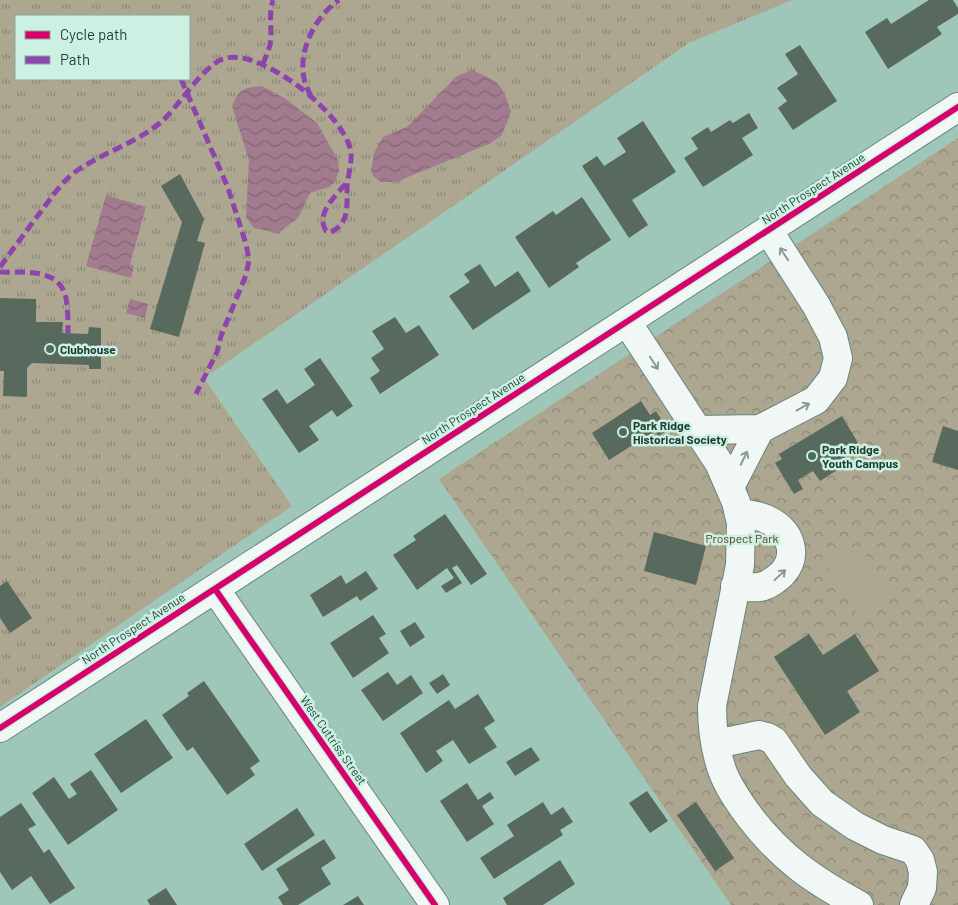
<svg xmlns="http://www.w3.org/2000/svg" width="958" height="905" viewBox="0 0 958 905" font-family="Barlow,sans-serif">
<style>
.grass{fill:url(#grass-tufts);fill-rule:evenodd}
.park{fill:url(#park-crowns)}
.pitch{fill:#ada691}
.water{fill:url(#water-waves)}
.building{fill:#586a5d}
.lines{fill:none;stroke-linecap:round;stroke-linejoin:round}
.minor-casing{stroke:#66867c;stroke-width:30}
.minor{stroke:#f1f7f4;stroke-width:28}
.quiet{stroke:#8e44ad;stroke-width:5;stroke-dasharray:10 5;stroke-linecap:butt}
.cycleway-casing{stroke:#ccf0e2;stroke-width:9}
.cycleway{stroke:#d6006c;stroke-width:6}
.oneway{stroke:#889a94}
.poi-dot{fill:#4c6d63;stroke:#ccf0e2;stroke-width:2}
.labels{text-anchor:middle;dominant-baseline:central;stroke-width:5;stroke-linejoin:round;paint-order:stroke}
.street-label{font-size:12px;fill:#1f3d34;stroke:#ccf0e2}
.poi-label{font-size:12px;font-weight:bold;fill:#1f3d34;stroke:#ccf0e2;text-anchor:start}
.park-label{font-size:12px;fill:#663719;stroke:#ccf0e2}
</style>
<defs>
<pattern id="grass-tufts" width="24" height="20" patternUnits="userSpaceOnUse" patternTransform="scale(1.25)"><rect width="24" height="20" fill="#ada691"/><path d="M3 7l-1-3M5 7V3M7 7l1-3M15 17l-1-3M17 17v-4M19 17l1-3" fill="none" stroke="#8c8877"/></pattern>
<pattern id="park-crowns" width="20" height="18" patternUnits="userSpaceOnUse" patternTransform="scale(1.25)"><rect width="20" height="18" fill="#ada691"/><path d="M2 6a3 3 0 1 1 6 0M12 15a3 3 0 1 1 6 0" fill="none" stroke="#8c8877"/></pattern>
<pattern id="water-waves" width="16" height="10" patternUnits="userSpaceOnUse" patternTransform="scale(1.25)"><rect width="16" height="10" fill="#a27b8f"/><path d="M0 5q4-4 8 0t8 0" fill="none" stroke="#836676"/></pattern>
</defs>
<rect width="100%" height="100%" fill="#9fc7b9"/>
<path class="grass" d="M0,0H792L689,43L204,378L292,506L0,707ZM16,16H189V79H16Z"/>
<path class="park" d="M958,138V905H731L439,479Z"/>
<path class="pitch" d="M858,544L893,598L861,619L826,565Z"/>
<g class="water">
<path d="M472,70C501,83 501,82 511,112L502,135L491,143L396,182H381L374,177L371,171L374,153L383,137L407,127L457,76Z"/>
<path d="M262,86L286,99L317,123L338,160L339,170L335,182L329,187L310,193L298,218L278,233L254,228L246,217L249,160L232,106C240,88 243,88 262,86Z"/>
<path d="M106,195L146,207L130,264L134,266L131,278L86,266Z"/>
<path d="M130,299L148,304L145,318L126,313Z"/>
</g>
<g class="building">
<path d="M929,0H953L958,8V14L937,27L942,34L888,69L865,32L887,18L891,24Z"/>
<path d="M800,45L837,101L793,130L778,108L787,101L777,88L798,74L785,54Z"/>
<path d="M749,113L758,128L742,138L753,155L703,187L684,158L698,149L691,138L708,127L711,132L730,120L733,123Z"/>
<path d="M643,121L676,172L632,200L648,225L629,238L582,166L597,156L604,166L626,152L617,138Z"/>
<path d="M180,174L204,219L197,241L205,243L179,337L150,329L182,222L161,186Z"/>
<path d="M582,197L611,240L576,263L579,267L549,288L515,237L553,211L556,215Z"/>
<path d="M480,264L495,287L518,271L531,291L473,330L449,296L470,282L464,274Z"/>
<path d="M0,298L36,299V322H63L62,333L88,334L89,327L101,328V369H89V365L32,363L27,368V397L3,396L4,371H0Z"/>
<path d="M395,317L406,333L419,325L439,355L380,394L370,378L380,371L371,358L384,349L372,331Z"/>
<path d="M320,358L353,406L337,417L332,410L309,426L319,440L299,453L262,399L277,389L287,404L315,385L304,369Z"/>
<path d="M641,401L650,415L656,411L668,430L658,436L655,431L609,460L592,433Z"/>
<path d="M842,416L858,443L842,453L848,463L820,481L813,471L798,480L803,489L794,494L775,463L782,459L779,454Z"/>
<path d="M943,426L958,431V470L932,462Z"/>
<path d="M445,514L487,574L471,585L457,565L452,568L462,583L446,593L441,586L454,578L447,568L417,590L393,555L416,540L413,536Z"/>
<path d="M654,532L706,546L696,585L644,571Z"/>
<path d="M366,571L378,589L360,601L357,596L323,617L310,595L341,575L346,584Z"/>
<path d="M7,581L32,618L10,633L0,618V586Z"/>
<path d="M373,615L386,634L379,638L389,653L353,678L330,643Z"/>
<path d="M415,622L425,637L410,647L400,631Z"/>
<path d="M809,634L823,655L855,634L879,671L847,691L860,712L825,735L774,657Z"/>
<path d="M388,672L397,685L411,675L423,693L383,721L361,690Z"/>
<path d="M443,674L450,685L437,694L429,683Z"/>
<path d="M204,681L260,761L250,768L255,775L227,795L193,747L187,751L162,715L189,696L187,693Z"/>
<path d="M478,694L495,721L484,728L497,747L469,764L453,740L436,751L443,761L426,773L400,733L449,700L455,709Z"/>
<path d="M146,719L173,758L121,793L94,754Z"/>
<path d="M531,747L540,760L515,776L506,762Z"/>
<path d="M91,770L118,810L68,845L32,793L54,777L69,799L77,794L70,784Z"/>
<path d="M467,783L478,800L490,792L494,798L482,806L494,824L467,842L440,801Z"/>
<path d="M647,791L668,821L650,833L629,803Z"/>
<path d="M543,802L551,815L563,807L573,822L560,830L563,835L494,879L480,858L514,836L507,825Z"/>
<path d="M696,802L734,858L715,871L677,815Z"/>
<path d="M21,803L36,825L28,829L44,853L49,849L75,888L50,904L31,876L12,890L0,872V817Z"/>
<path d="M297,808L315,835L262,871L244,844Z"/>
<path d="M324,839L336,858L321,868L331,884L298,905H283L278,897L289,890L276,869Z"/>
<path d="M560,860L575,884L543,905H507L503,898Z"/>
<path d="M166,888L177,905H150L147,900Z"/>
<path d="M358,896L364,905H343Z"/>
</g>
<g class="lines">
<g class="minor-casing">
<g id="minor">
<path d="M627,322L719,463L736,502L741,523L740,565L712,706C712,727 715,750 722,770C728,787 739,802 749,816C781,858 813,880 859,905"/>
<path d="M698,430L760,429L816,400L833,378L838,358L833,337L816,305L768,230"/>
<path d="M730,487L760,429"/>
<path d="M735,586C743,587 751,588 759,587C768,586 775,580 782,574C798,557 792,534 772,522C762,516 750,514 739,514"/>
<path d="M215,589L435,905"/>
<path d="M0,728L958,107"/>
<path d="M716,744L759,735L767,737L774,741L798,776L822,803L855,826L883,840L913,850L920,860L923,872L922,888L914,905"/>
</g>
</g>
<use href="#minor" class="minor"/>
<g class="quiet">
<path d="M263,64C266,55 271,47 271,37C271,24 269,13 273,0"/>
<path d="M181,79L228,188L246,244L249,260L246,275L221,336L217,352L196,394"/>
<path d="M311,96C308,90 305,84 304,78C298,49 316,16 339,0"/>
<path d="M0,267C15,246 30,226 45,206C54,194 63,181 75,172C102,153 134,144 160,123C179,107 204,63 226,58C263,49 347,116 351,153C352,165 347,178 347,190C347,207 349,224 331,232L326,231C315,213 336,196 347,182"/>
<path d="M0,272C25,273 59,267 66,298C68,309 68,322 68,333"/>
</g>
<g class="cycleway-casing">
<g id="cycleway">
<path d="M215,589L435,905"/>
<path d="M0,728L958,107"/>
</g>
</g>
<use href="#cycleway" class="cycleway"/>
</g>
<defs><path id="oneway-shaft" d="M-6 0H5M1.5-3L5.5 0L1.5 3" fill="none" stroke-width="1.6" stroke-linecap="round" stroke-linejoin="round" transform="scale(1.25)"/></defs>
<g class="oneway">
<use href="#oneway-shaft" transform="translate(784 254) rotate(-123)"/>
<use href="#oneway-shaft" transform="translate(654 363) rotate(57)"/>
<use href="#oneway-shaft" transform="translate(803 407) rotate(-29)"/>
<use href="#oneway-shaft" transform="translate(744 458) rotate(-64)"/>
<use href="#oneway-shaft" transform="translate(780 575) rotate(-43)"/>
</g>
<g class="poi-dot">
<circle cx="50" cy="349" r="5"/>
<circle cx="623" cy="432" r="5"/>
<circle cx="812" cy="456" r="5"/>
</g>
<g class="labels">
<g class="street-label">
<text transform="translate(813 188) rotate(-33)">North Prospect Avenue</text>
<text transform="translate(473 408) rotate(-33)">North Prospect Avenue</text>
<text transform="translate(133 628) rotate(-33)">North Prospect Avenue</text>
<text transform="translate(334 740) rotate(55)">West Cuttriss Street</text>
</g>
<g class="poi-label">
<text x="60" y="349">Clubhouse</text>
<text x="633" y="425">Park Ridge<tspan x="633" dy="14">Historical Society</tspan></text>
<text x="822" y="449">Park Ridge<tspan x="822" dy="14">Youth Campus</tspan></text>
</g>
<g class="park-label">
<text x="742" y="538">Prospect Park</text>
</g>
</g>
<rect x="15" y="15" width="175" height="65" fill="#ccf0e2" stroke="#87a89c"/>
<rect x="25" y="31" width="25" height="8" fill="#d6006c" stroke="#87a89c"/>
<text x="60" y="40" font-size="15" fill="#1f3d34">Cycle path</text>
<rect x="25" y="56" width="25" height="8" fill="#8e44ad" stroke="#87a89c"/>
<text x="60" y="65" font-size="15" fill="#1f3d34">Path</text>
</svg>
